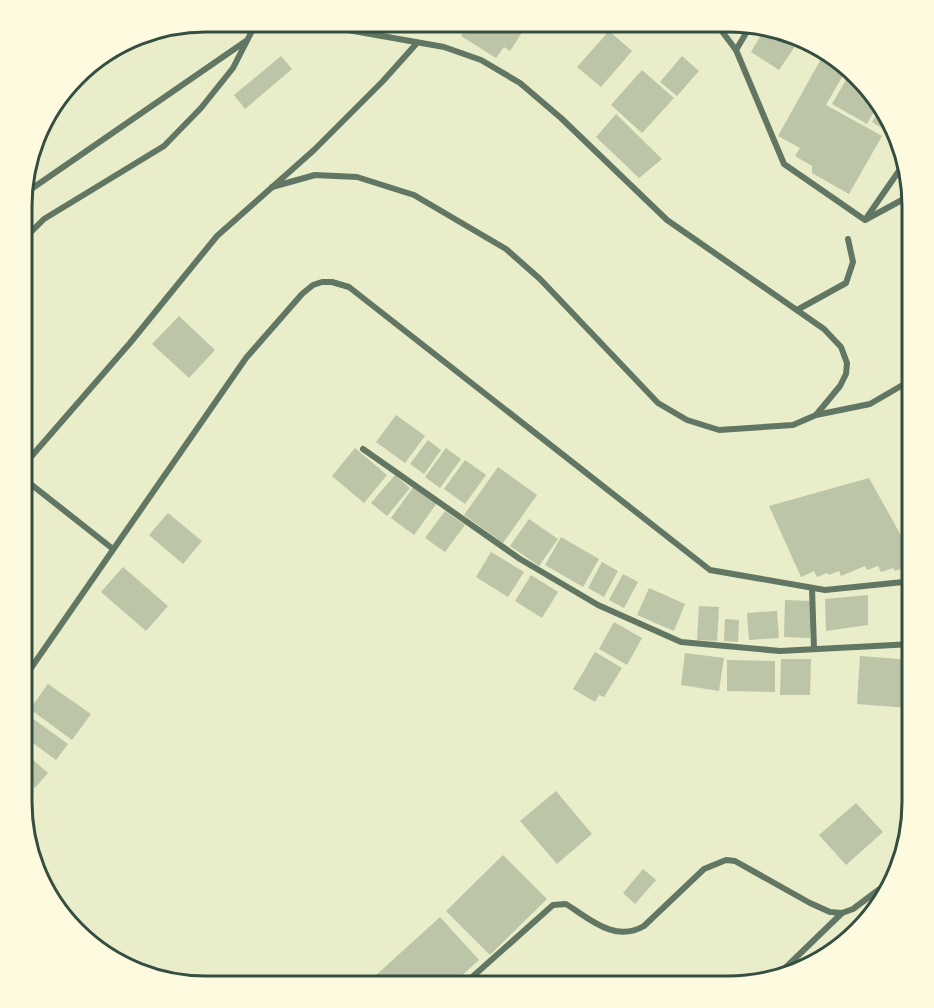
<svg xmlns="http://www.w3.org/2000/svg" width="934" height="1008" viewBox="0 0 934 1008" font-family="Bitter,serif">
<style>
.building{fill:#bcc5a7}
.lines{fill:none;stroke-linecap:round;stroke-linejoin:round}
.minor{stroke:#617663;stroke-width:6}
.rim{fill:none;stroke:#344e41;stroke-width:3}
</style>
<rect width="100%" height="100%" fill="#e9edc9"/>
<g class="building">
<path d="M470,22H526L528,23L510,51L504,47L496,58L461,36Z"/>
<path d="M766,27L800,39L779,70L751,52Z"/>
<path d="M609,31L632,51L601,87L577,67Z"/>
<path d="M826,50L846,70L826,105L882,136L849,194L812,173V166L795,156L800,148L778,136Z"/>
<path d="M281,56L292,69L245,109L234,95Z"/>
<path d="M682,56L699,71L677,96L660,82Z"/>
<path d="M642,70L674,98L642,133L611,105Z"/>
<path d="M850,73L880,101L867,124L832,104Z"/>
<path d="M882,105L888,121L892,134L872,122Z"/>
<path d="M616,114L662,159L639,178L596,137Z"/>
<path d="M179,316L215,350L189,378L152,344Z"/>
<path d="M913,335V355L903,348Z"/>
<path d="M396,415L425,436L405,463L376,442Z"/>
<path d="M428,440L441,450L424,474L410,464Z"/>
<path d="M355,448L387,475L364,503L332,476Z"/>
<path d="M446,448L461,459L440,488L425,477Z"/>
<path d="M465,460L486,475L465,504L444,489Z"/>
<path d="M498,467L537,495L503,543L464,515Z"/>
<path d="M913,473V488L905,478Z"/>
<path d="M395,475L410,488L387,516L371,503Z"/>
<path d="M869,478L913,557V564L895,571L893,568L881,572L878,566L867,570L865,566L841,576L839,571L829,575L827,573L817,577L814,571L801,577L769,506Z"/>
<path d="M414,486L437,503L414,535L391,518Z"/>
<path d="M445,511L465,525L445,552L425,538Z"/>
<path d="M168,513L202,541L183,564L149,535Z"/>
<path d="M529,519L558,539L539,566L510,546Z"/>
<path d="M561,537L599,559L583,587L545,565Z"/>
<path d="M491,552L524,572L508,597L476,577Z"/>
<path d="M602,562L618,571L604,597L588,588Z"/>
<path d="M123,567L168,606L146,631L101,592Z"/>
<path d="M623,574L638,582L624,608L609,600Z"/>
<path d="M531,575L558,592L542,618L515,601Z"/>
<path d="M649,588L685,604L674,631L637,615Z"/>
<path d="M868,595V625L826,631L825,599Z"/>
<path d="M785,600L811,601L810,638L784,637Z"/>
<path d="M699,606L719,607L717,641L697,640Z"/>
<path d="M777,611L779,638L749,640L747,613Z"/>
<path d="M725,619L739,620L738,642L724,641Z"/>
<path d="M614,622L642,638L627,665L599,649Z"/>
<path d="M595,652L622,668L604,697L599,695L595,702L573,689Z"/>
<path d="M685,653L724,658L719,691L681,685Z"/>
<path d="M860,656L911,660L909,708L857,704Z"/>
<path d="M781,659H811L810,695H780Z"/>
<path d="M727,660L775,661V692L727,691Z"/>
<path d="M48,684L91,714L72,740L30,709Z"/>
<path d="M25,713L68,744L56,760L22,735V717Z"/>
<path d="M22,750L48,773L35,788L22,776Z"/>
<path d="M556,791L592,834L557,864L520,821Z"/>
<path d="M856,803L883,832L846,865L819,835Z"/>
<path d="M503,855L547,899L490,955L446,911Z"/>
<path d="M643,869L656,880L635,904L623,893Z"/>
<path d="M440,917L479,960L449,987H363Z"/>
</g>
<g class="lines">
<g class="minor">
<path d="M715,22L736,50L784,164L865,220L913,194"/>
<path d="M736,50L752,23"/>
<path d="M272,187L315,175L357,177L414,195L506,249L540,279L658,403L687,420L719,430L793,425L816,415L840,386L846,374L847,363L841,347L824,329L667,220L561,118L520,83L481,60L444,47L297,21"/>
<path d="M24,194L246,41"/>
<path d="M867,217L903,165"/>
<path d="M24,239L44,219L164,146L201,108L233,68L257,21"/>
<path d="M797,310L846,283L853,262L848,239"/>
<path d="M816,415L870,404L913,379"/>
<path d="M363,449L520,559L598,605L681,642L780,651L913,644"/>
<path d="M23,466L130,343L217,236L314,150L383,81L417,43"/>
<path d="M23,478L113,549"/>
<path d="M812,588L814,649"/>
<path d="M22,681L246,358L302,294L313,285L322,282H332L349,287L710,570L825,590L913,581"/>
<path d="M780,973L842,913"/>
<path d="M461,987L553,905L566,904C590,919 615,943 644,926L704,869L726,860L735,861L810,903L830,912L842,913L853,909L893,879"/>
</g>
</g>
<path d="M0 0H934V1008H0ZM206 32H728A174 174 0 0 1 902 206V802A174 174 0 0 1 728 976H206A174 174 0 0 1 32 802V206A174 174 0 0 1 206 32Z" fill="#fefae0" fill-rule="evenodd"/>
<path class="rim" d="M206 32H728A174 174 0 0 1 902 206V802A174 174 0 0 1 728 976H206A174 174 0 0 1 32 802V206A174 174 0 0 1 206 32Z"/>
</svg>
